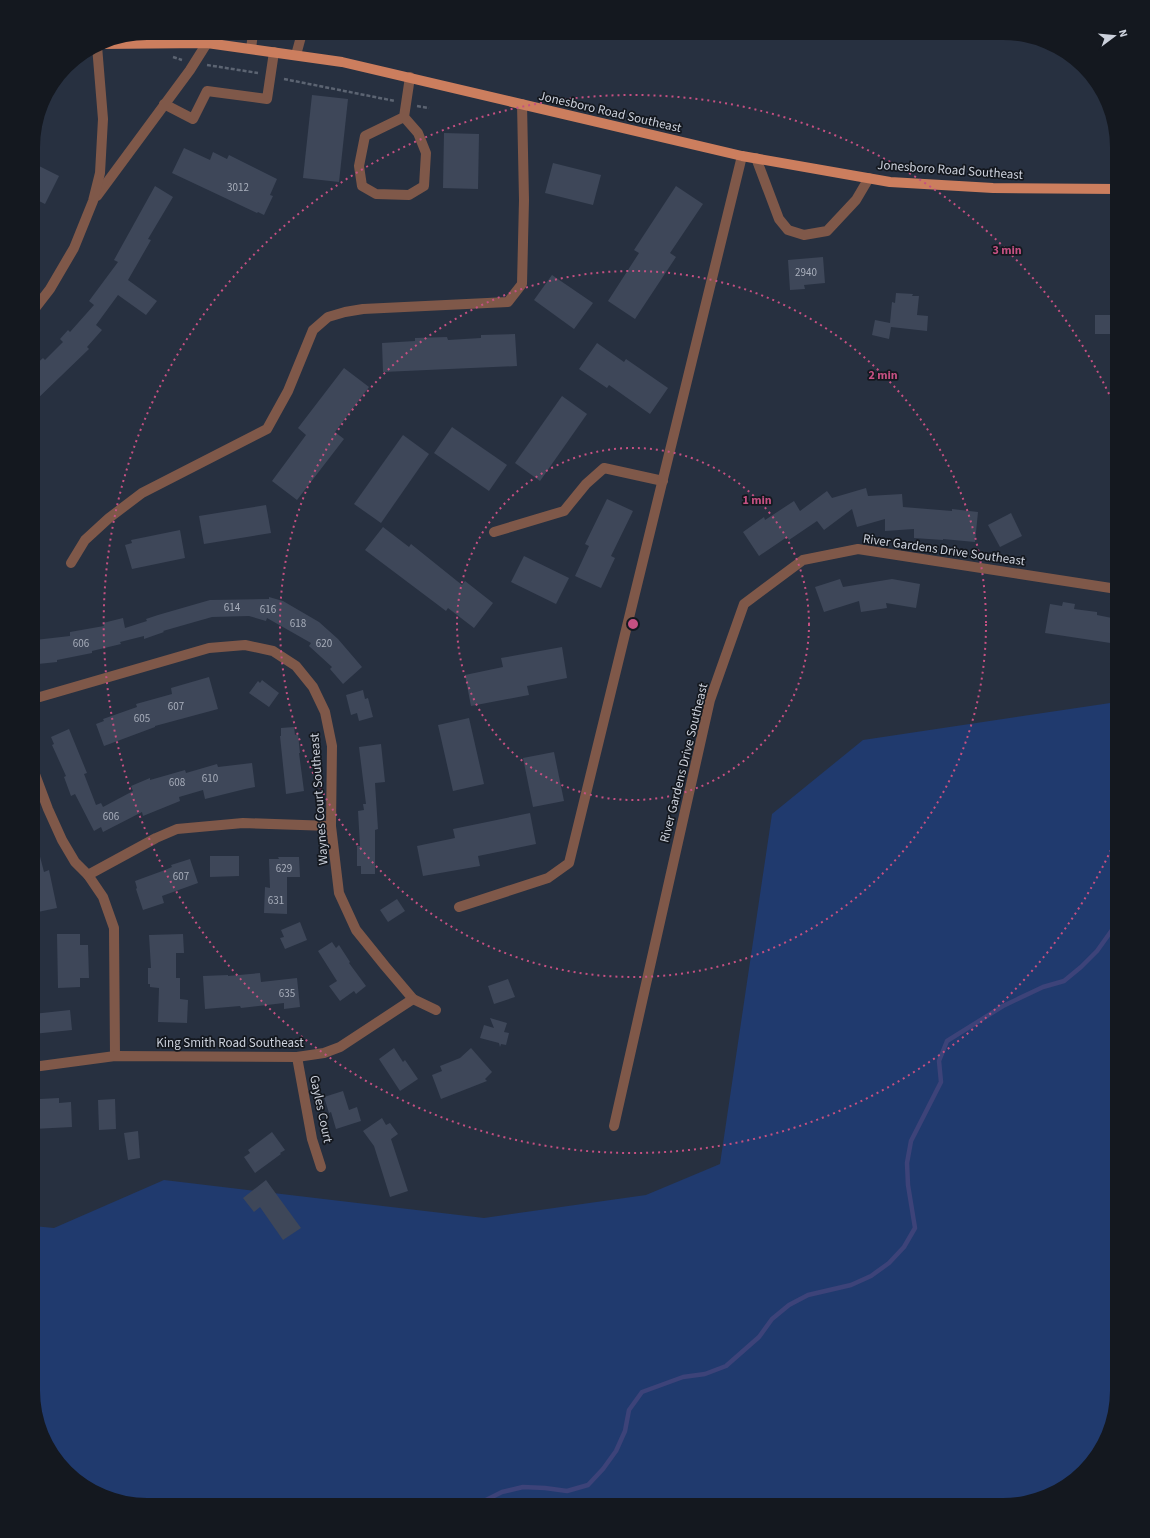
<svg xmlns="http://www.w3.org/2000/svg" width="1150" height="1538" viewBox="0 0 1150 1538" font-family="'Source Sans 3',sans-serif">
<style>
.green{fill:#203a6e}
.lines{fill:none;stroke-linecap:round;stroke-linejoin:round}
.stream{stroke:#3d4379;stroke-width:4.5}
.building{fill:#3e4759}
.path{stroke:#5c6472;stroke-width:2.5;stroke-dasharray:4 2;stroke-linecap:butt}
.minor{stroke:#7f5849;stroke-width:10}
.major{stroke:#cc7e5e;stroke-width:10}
.ring{fill:none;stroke:#c55082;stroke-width:2;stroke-dasharray:2 4}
.labels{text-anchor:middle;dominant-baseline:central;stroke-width:3.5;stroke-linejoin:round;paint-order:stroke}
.number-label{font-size:11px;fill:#a8aebb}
.street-label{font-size:13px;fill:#ccd1dc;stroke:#14181f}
.centre{fill:#c55082;stroke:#14181f;stroke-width:2}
.ring-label{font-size:12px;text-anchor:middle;font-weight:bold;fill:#c55082;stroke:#14181f;stroke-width:3.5;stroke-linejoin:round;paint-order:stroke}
</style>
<rect width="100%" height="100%" fill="#273040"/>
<path class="green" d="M1117,702V1391L1102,1448L1066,1486L1003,1505H147L90,1490L52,1454L33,1391V1226L54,1228L164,1180L484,1218L646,1195L720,1164L772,814L863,740Z"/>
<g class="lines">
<path class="stream" d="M476,1505L502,1492L523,1487L545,1488L567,1491L588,1485L603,1469L616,1451L625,1431L629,1410L642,1392L683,1377L705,1374L726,1366L759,1337L772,1319L789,1305L808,1295L851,1285L871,1276L889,1263L904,1247L915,1228L908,1185L907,1163L911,1141L941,1082L939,1061L947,1041L1003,1006L1043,987L1064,981L1081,967L1097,951L1117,923"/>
</g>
<g class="building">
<path d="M312,95L348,99L339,182L303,178Z"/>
<path d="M444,133L479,134L478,189L443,188Z"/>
<path d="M184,148L210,160L213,152L227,159L229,155L277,179L270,195L273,196L264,215L258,212L257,213L172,173Z"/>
<path d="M33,163L59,176L45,204L33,198Z"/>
<path d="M553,163L601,175L593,205L545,193Z"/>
<path d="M155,186L173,197L148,239L151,240L128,280L157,301L146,315L118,295L96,325L102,330L87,347L89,349L33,403V367L43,358L45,360L63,342L60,339L68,330L70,332L94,305L89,301L118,262L114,260Z"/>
<path d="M676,186L703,204L670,253L676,257L635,319L608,301L639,253L634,250Z"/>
<path d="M823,257L825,283L804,285L805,289L790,290L788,260Z"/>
<path d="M552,275L593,303L574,329L534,300Z"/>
<path d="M896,293L913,294L912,296H919L917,315L928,316L927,331L891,327L889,339L872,335L875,320L890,323L892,302L895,303Z"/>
<rect x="1095" y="315" width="22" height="19"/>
<path d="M515,334L517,366L383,372L382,343L415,341V338L447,337L448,340L481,338V335Z"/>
<path d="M597,343L624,362L626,359L668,388L650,414L609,385L607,388L579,369Z"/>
<path d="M344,368L369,387L335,432L344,439L297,500L272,481L306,435L298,428Z"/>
<path d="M562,396L587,414L540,481L515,463Z"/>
<path d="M452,427L507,465L489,491L434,453Z"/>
<path d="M403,435L429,454L381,523L354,504Z"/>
<path d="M866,488L868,496L902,494L903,507L952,511V509L978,512L975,542L943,539V540L914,538V529L885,531V519L857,527L852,509L824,530L817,521L789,540L787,537L759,556L743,532L764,517L765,520L794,501L800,511L827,491L832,498Z"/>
<path d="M607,499L633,511L611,556L615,558L601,588L575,576L589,546L585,544Z"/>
<path d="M266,505L271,533L204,544L199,516Z"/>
<path d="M1011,513L1022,536L1000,547L988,525Z"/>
<path d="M383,527L409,547L411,544L462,585L465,581L493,603L474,628L448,608L446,611L365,550Z"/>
<path d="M180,530L185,558L132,569L125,545L132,543L131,540Z"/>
<path d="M524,556L569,578L556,604L511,582Z"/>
<path d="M840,579L843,587L892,579L920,584L916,608L886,603L887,608L861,612L859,601L824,612L815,587Z"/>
<path d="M269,597L283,601L319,622L338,639L362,667L343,684L330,669L332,667L309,646L311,643L267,618L266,621L249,616L212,617L163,631L164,632L144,639V636L120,642L121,644L92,651V653L57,660V662L38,664L35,640L70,636V632L104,626L103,623L123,618L125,628L147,621L146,619L158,615L210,600L269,599Z"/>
<path d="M1063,602L1075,604L1074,609L1097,612V615L1117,619V644L1045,633L1050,604L1062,606Z"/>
<path d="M562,647L567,678L527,686L529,695L471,706L465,675L503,667L501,658Z"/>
<path d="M209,677L218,709L155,726V727L104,746L96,724L104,721L103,719L137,707L136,704L172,694L171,688Z"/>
<path d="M262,680L279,693L269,707L249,693L258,681L260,683Z"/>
<path d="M363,690L365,699L368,698L373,717L359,721L357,713L351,715L346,695Z"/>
<path d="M469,718L484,784L453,791L438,725Z"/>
<path d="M294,727L295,735L298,734L300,753H299L304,791L286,794L280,736H281V728Z"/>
<path d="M69,729L87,773L84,774L96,805L101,803L103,807L133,791L131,786L150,778V780L185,770L186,773L217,764L218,767L252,763L255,787L245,789L205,799L203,790L179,797L180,801L143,816L142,812L103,832L101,827L94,831L75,794L71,796L64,777L66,776L52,745L54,744L51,737Z"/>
<path d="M381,744L385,782L375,783L378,829L375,830V874H361V866H357V846H360L358,811L364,810L363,804H366L359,747Z"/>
<path d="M554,752L564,801L533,807L523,758Z"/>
<path d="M530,813L536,844L478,856L480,866L423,876L417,846L455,838L453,829Z"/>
<path d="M33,845H37L44,872L49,870L57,908L33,913Z"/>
<path d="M210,856H239V876L210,877Z"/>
<path d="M278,857H299L300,877H287V914L264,913L265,887L270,888L269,859H279Z"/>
<path d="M190,859L198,883L162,896L164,903L143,910L136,889L137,888L135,881L165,870L172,867L171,865Z"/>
<path d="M397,899L405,911L388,922L380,910Z"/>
<path d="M300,922L307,940L285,949L280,938L284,937L281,930Z"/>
<path d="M57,934H80V945H88L89,978H80V987L58,988Z"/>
<path d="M183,934L184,953H176V978H180V999L188,1000L187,1023L158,1022L159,988L150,987V984H148V968H151L149,935Z"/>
<path d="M332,942L336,948L339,945L350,962L349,963L366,986L356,994L354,991L340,1001L329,986L337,981L318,951Z"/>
<path d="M260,973L261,982L297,978L300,1007L284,1009V1003L241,1008L240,1006L205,1009L203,976L228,975V976Z"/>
<path d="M508,979L515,997L494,1004L488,986Z"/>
<path d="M70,1010L72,1030L33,1034V1014Z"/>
<path d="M490,1018L507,1023L504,1032L509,1033L506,1045L501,1044L500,1047L499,1043L480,1038L484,1025L494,1028Z"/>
<path d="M394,1048L403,1062L405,1060L418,1079L400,1091L379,1059Z"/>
<path d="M471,1048L492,1072L485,1079L487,1081L441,1099L432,1075L442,1071L440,1066L460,1058Z"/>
<path d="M343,1091L349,1110L357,1107L361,1121L336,1129L331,1112L329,1113L324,1097Z"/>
<path d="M59,1098V1103L71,1102L72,1127L33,1129V1103H40V1099Z"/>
<path d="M115,1099L116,1129L99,1130L98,1100Z"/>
<path d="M382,1118L386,1125L390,1123L398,1134L391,1139L408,1191L390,1197L374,1146L363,1131Z"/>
<path d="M138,1131L140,1158L128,1160L124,1133Z"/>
<path d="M272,1132L285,1150L280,1153L281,1154L255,1173L244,1157L250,1153L248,1150Z"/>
<path d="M266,1180L301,1228L283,1240L260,1207L254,1212L243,1198Z"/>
</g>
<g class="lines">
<g class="path">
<path d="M80,56H84"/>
<path d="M173,57L182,60"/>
<path d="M207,65L258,73"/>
<path d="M284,79L395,101"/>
<path d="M417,106L429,108"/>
</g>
<g class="minor">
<path d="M145,33L146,43"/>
<path d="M251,49L253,33"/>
<path d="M296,55L302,33"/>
<path d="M164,104L193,119L207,91L267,99L274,52"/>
<path d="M404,117L365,136L359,166L362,186L376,194L409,195L424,186L426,153L418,133L404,117L410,77"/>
<path d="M756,158L779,219L788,230L804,235L827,231L856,200L869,178"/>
<path d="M97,196L190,70L207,43"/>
<path d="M33,311L50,289L74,248L93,201L100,173L103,119L97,46"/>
<path d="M494,532L564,511L586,484L604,468L663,481"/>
<path d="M71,563L85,540L109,518L142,493L267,429L288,391L313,330L328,317L345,312L363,309L508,302L522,284L524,200L522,104"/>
<path d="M33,699L209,648L245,645L273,651L296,666L313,687L325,712L332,746L331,826L339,893L356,930L385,966L413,999L436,1010"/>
<path d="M33,769L48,809L62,840L75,862L88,875L103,897L114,928L115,1056"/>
<path d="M88,875L156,838L177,829L243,823L331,826"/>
<path d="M459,907L548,878L569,863L742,156"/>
<path d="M297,1057L312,1139L321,1167"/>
<path d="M33,1067L115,1056L297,1057L324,1053L340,1047L413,999"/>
<path d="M614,1126L710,700L744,604L803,560L858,549L1117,589"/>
</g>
<path class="major" d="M100,44L207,43L342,62L742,156L890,182L993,188L1117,189"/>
</g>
<g class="ring">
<circle cx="633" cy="624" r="176"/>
<circle cx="633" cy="624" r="353"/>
<path d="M1116 839A529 529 0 1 1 1116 409"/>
</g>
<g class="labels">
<g class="number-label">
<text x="238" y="187">3012</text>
<text x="806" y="272">2940</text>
<text x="232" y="607">614</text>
<text x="268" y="609">616</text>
<text x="298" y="623">618</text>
<text x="81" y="643">606</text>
<text x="324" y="643">620</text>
<text x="176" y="706">607</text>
<text x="142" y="718">605</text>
<text x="210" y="778">610</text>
<text x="177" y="782">608</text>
<text x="111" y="816">606</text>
<text x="284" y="868">629</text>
<text x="181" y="876">607</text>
<text x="276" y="900">631</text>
<text x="287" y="993">635</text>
</g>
<g class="street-label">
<text transform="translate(610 112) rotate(13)">Jonesboro Road Southeast</text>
<text transform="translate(950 170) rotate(4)">Jonesboro Road Southeast</text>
<text transform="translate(944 550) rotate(8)">River Gardens Drive Southeast</text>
<text transform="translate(684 763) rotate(-76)">River Gardens Drive Southeast</text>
<text transform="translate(319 799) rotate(-94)">Waynes Court Southeast</text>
<text x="230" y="1043">King Smith Road Southeast</text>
<text transform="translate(321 1109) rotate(78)">Gayles Court</text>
</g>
</g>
<path d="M0 0H1150V1538H0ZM147 40H1003A107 107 0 0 1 1110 147V1391A107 107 0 0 1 1003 1498H147A107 107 0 0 1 40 1391V147A107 107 0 0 1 147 40Z" fill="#14181f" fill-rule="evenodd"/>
<circle cx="633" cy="624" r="6" class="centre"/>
<g class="ring-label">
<text x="1007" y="254">3 min</text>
<text x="883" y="379">2 min</text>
<text x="757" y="504">1 min</text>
</g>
<g transform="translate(1114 36) rotate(74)" stroke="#14181f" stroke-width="3" paint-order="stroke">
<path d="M0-3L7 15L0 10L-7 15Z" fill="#ccd1dc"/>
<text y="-6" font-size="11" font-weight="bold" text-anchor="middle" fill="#ccd1dc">N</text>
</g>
</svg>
